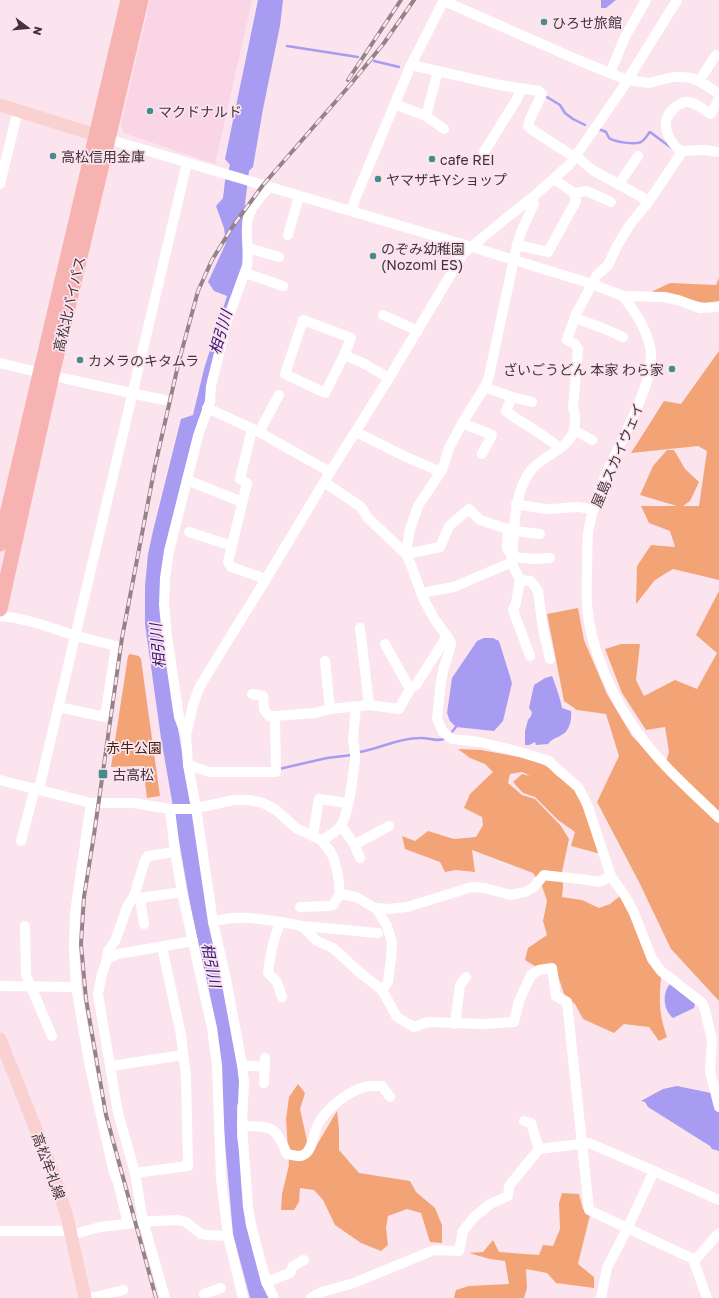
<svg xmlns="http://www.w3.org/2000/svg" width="719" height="1298" viewBox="0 0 719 1298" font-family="'Golos Text','Noto Sans JP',sans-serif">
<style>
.built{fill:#fad5e5}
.green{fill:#f3a477}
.water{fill:#a79cf1}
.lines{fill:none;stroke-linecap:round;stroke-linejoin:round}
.stream{stroke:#a79cf1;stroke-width:2.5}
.minor{stroke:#fff;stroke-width:10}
.major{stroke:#fad1d1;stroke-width:13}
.highway{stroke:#f6b3b2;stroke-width:15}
.rail-casing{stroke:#95838a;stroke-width:4}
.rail{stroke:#fbe4ee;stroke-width:2.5;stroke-dasharray:8;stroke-linecap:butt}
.poi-dot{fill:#448c8e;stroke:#fbe4ee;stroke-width:1.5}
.labels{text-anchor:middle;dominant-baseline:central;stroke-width:3.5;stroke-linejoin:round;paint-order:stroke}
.poi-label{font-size:14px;fill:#42343a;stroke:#fbe4ee;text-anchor:start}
.street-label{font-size:14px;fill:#42343a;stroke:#fbe4ee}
.park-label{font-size:14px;fill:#45230e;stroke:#fbe4ee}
.water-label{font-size:15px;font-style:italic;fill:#341477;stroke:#fbe4ee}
</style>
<rect width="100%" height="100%" fill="#fbe4ee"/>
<path class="built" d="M150,0H252L215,164L124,133L121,125Z"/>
<g class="green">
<path d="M719,278V301L705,303L651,292L670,283L716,285Z"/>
<path d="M719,351V580L673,569L655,580L636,604L637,566L651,545L675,547L670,531L649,523L641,506H677L640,495L653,466L667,450H674L685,469L699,482L690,501L683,506H699L707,451L698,446L631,453L664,401L681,404Z"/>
<path d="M719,591V1001L671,949L639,882L597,802L619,756L606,714L577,710L564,701L547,614L578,608L584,640L607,694L632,736L664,769L669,752L665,727L646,730L622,693L605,649L621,644H640L636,680L644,696L675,680L697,689L717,653L696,635Z"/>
<path d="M130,654L139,656L141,659L160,796L147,798L143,766L111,767L128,656Z"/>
<path d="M458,749L481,750L535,760L551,769L555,774L575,789L585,805L601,854L571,846L575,832L558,820L535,797L523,793L513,782L522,774L530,776L522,772L510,774L508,783L522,795L535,799L561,826L569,839L562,872L563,887L562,897L582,900L599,908L610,904L620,896L634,921L649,960L661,978C659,1001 659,1015 667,1037L659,1041L649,1027L624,1024L614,1033L583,1019L575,1004L564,994L555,967L538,968L525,960L528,948L547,935L543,921L547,901L542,886L533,873L472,850L475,872L456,870L445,872L440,862L405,849L402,836L415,841L428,831L454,839L476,837L483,825L482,817L464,808L470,794L493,772L485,764L470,758Z"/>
<path d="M298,1084L305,1093L300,1109L307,1141L312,1153L337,1111L339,1129V1150L359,1173L410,1181L416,1192L435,1208L442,1225V1243L430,1242L421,1213L407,1209L388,1216L386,1228L388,1245L381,1251L361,1243L335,1225L323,1200L314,1190L300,1188L299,1202L294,1210H281L282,1194L289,1165L286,1119L289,1097Z"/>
<path d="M562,1193L579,1194L583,1209L590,1215L578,1264L594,1277V1288L556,1283L547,1273L526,1269L527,1288L524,1298H454L456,1290L469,1286L509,1284L505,1261L490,1259L469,1253L483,1252L493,1240L499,1252L539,1255L543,1245L553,1246L560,1229L559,1203Z"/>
</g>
<g class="water">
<path d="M258,0H283L280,26L263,109L253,167L249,171L242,229L246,259L207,385L204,407L198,421L192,442L166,550L171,687L198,848L234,1034L240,1086V1102L237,1105V1138L271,1298H250L233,1234L215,1027L189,898L161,738L145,624V586L148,554L153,531L181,419L193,415L204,369L227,296L214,291L208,282L226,243L224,228L216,206L223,198L225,181L230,165L225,159Z"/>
<path d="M601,0H616L606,8H601Z"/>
<path d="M484,638H493L499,641L512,683L503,721L494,731L456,727L450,721L447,713L452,678L477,641Z"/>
<path d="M552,676C554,680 562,704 562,708L571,711C572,718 570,730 563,734C558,738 552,738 548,744L536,745L535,742L529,745H525V731L528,720L531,716L532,712L529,708L534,685L545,678Z"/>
<path d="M670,984L695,1004L694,1008L673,1018C663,1010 662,993 670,984Z"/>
<path d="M677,1086L711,1093L719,1112V1151L712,1149L710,1146L648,1107L645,1102L641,1101L663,1089Z"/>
</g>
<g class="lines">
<g class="stream">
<path d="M287,46L358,57"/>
<path d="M374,61L399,67"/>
<path d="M547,97L560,105L565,113L573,119L585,125"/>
<path d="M599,129L606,132C607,134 608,136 609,138C614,142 636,145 641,142C645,140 647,135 650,132L673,149"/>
<path d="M451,733L456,727"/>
<path d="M359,752C379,749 398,738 419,738C429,737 437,743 446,738"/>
<path d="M279,769L327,758L352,755"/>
</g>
<g class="minor">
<path d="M444,1L578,60L627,80L649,83L673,77H681L692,78L704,84L719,94"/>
<path d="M411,65L499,85L539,91L542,94L530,119L528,126L531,129L571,155L576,156L594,171L649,201"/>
<path d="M610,73L625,37L646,0"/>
<path d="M699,81L716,55"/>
<path d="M719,99L711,114C704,110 696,103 689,102C684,101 681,104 677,106C658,119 666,138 680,151L705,150L719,152"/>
<path d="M394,104L426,116L444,129"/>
<path d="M426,116L438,71"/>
<path d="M108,139L472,247L592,284L623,296L664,297L678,300L700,308L719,307"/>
<path d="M484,152L517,99L521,88"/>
<path d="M554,179L574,193L587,191L611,202"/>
<path d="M0,184L18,110"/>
<path d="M619,184L638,156"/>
<path d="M352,211L355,199L411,65L444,0"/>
<path d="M288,235L299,196"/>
<path d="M517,245L521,232L534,204L532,198"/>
<path d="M248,248L279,257"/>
<path d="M245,273L283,286"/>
<path d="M623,296C635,312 645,326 650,346C658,382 615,449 602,484C596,498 592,513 589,527C586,541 588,555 587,569C587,581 586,593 587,605C590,648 613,699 638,733C661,765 691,791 719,818"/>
<path d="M383,315L418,331"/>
<path d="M575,318L605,329L623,337"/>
<path d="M344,355L325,393L285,374L303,320L351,338L344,355L363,363L389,378"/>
<path d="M0,363L71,380L164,400"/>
<path d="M484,387L512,397L506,411C515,419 526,424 536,431C544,436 552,442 560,448"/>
<path d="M512,397L532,402"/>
<path d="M207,408L259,432L330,472"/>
<path d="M462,423L492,435L482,454"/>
<path d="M252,429L240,479L247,483L228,562L231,567L266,579"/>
<path d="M574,430L592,440"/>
<path d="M259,432L279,395"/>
<path d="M356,432L406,457L441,472"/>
<path d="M187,480L242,502"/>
<path d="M324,482L361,507L368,518L406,554L440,547L449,526L469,509L480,520L508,529L507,548L512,557V564L520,580L516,603L513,610L530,656"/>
<path d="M516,504C527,506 539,509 550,509C568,509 574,504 593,510"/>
<path d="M514,531L540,534"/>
<path d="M189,532L232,546"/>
<path d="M550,558L534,559L512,557C515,529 513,501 527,476C539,454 574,451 575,423C575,418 576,413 573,408L578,349L575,344L567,340L576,314L597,275L608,265L617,246L629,226L649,201L682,152"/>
<path d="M520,580L531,581L538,591L543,629L550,659"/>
<path d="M421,593L454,587L512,562"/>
<path d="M0,616C25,618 49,627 73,635C87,639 102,642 116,646L105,717L58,707"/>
<path d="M360,628L369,705"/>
<path d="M325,661L330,709"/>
<path d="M410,689L416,685L447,636L435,620L423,598L411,565L406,554L410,529L418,506L442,470L449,448L464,420L486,385L489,376L517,245L548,252L576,201L574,193"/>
<path d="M252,694L263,696L264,709L269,716H275"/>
<path d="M186,735L179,717L167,636L164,605L165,578L169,551L198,436L210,402L211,386L227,321L247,266C249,253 246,240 247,226C247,210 259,197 270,187"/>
<path d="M188,765L210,772H276L275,716L315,713L330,709L369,705L399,709L410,689L385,644"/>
<path d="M0,780L91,803H134L170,809H192L234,800H249L263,803L276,810L296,828L321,840L330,851L334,859L338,875L340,894L356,897L375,908L378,911L387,926L392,942L391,959L388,982L382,990"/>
<path d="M39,789L187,163"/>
<path d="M170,809L175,852L182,892L212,1028L217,1065L221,1178L228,1236L243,1298"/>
<path d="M341,826L353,842L360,858"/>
<path d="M313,835L319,799L341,802"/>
<path d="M321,840C328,837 337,831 341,825C349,814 353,774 355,760V753L353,739L356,707"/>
<path d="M21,841L35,788"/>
<path d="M354,845L389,826"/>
<path d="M611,876L625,896L634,913L652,959L661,971L702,1003L705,1010L712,1040L710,1071L719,1107"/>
<path d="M134,896L140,898L182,892"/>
<path d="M140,898L144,924"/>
<path d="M300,907L329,906L333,905L340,894"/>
<path d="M376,908L388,909L407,907L472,887L485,888L510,895L525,892L534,887L544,875C563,878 581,878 599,882L611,876L587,804L578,787L557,769L549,761L520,752L480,742L452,739L443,732L437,719L441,681L444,667L451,645L450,641L447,636"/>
<path d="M213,922C235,914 259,919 281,922C273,938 270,956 268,973L277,982L282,997"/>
<path d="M281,922L302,926L378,933"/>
<path d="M25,926L26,975L52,1036"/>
<path d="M302,926L317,941L333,948L358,971L382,990L397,1017L414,1027L428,1022L484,1024L514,1022L519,1001L531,975L539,970L552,968L556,996L567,1002L589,1210L693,1259L707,1298"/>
<path d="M107,959L108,951L115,941L128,905L134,896L145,860L148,856L175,852"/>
<path d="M0,986L76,987L90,1067L114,1173L118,1182L128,1224"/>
<path d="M76,987L74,949L75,913L91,803"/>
<path d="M455,1024L460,985L466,977"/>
<path d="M242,1065L264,1067"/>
<path d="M111,1066L183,1055"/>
<path d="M264,1083L265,1058"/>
<path d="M524,1121L531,1123L539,1149"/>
<path d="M242,1126C273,1127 274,1124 287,1154C292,1155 300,1158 305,1154C312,1149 313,1137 316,1129C322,1111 350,1089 369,1086C373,1086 378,1086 382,1086L390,1097"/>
<path d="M654,1171L719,1200"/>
<path d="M135,1173L188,1166L186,1077L181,1035L162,947"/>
<path d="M0,1231H70"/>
<path d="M71,1235L100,1227L128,1224L134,1222L179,1220L186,1222L201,1234L208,1235L228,1236"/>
<path d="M694,1261L719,1233"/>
<path d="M266,1282L290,1273L293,1266L304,1260"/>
<path d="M204,1294L221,1288"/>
<path d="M90,1298L123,1290"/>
<path d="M165,1298L143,1221L135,1173L118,1113L98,994L101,978L107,959L118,954L193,941"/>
<path d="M274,1298L266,1282L251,1225L248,1207L242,1126L244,1081L242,1065L226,979L213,922L196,808L188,765L186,735L193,705L199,688L211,668L266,579L324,482L389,378L463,254L505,219L532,198L570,164L620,92L677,0"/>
<path d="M311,1298L322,1292L354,1283L434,1250L459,1251L463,1231L474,1217L490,1204L508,1196L509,1186L539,1149L589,1143L654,1171L628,1227L607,1268L601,1298"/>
</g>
<g class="major">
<path d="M0,105L105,138"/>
<path d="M0,1039L54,1175L67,1217L85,1298"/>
</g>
<g class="highway">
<path d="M0,544L128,0"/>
<path d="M0,609L52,375L141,0"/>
</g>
<g class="rail-casing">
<g id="rail">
<path d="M348,80L401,0"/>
<path d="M156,1298L106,1115L86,999L81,944L84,897L94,835L122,638L155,466L179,361L198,291L212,260L233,226L263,185L350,85L384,43L414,0"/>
</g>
</g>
<use href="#rail" class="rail"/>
</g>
<g class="poi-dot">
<circle cx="544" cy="22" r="4"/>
<circle cx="150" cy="111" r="4"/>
<circle cx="53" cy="156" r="4"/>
<circle cx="432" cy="159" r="4"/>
<circle cx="378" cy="179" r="4"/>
<circle cx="373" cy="256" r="4"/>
<circle cx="80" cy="360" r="4"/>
<circle cx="672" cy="369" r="4"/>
<rect x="98" y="769" width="10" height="10" rx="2"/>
</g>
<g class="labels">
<g class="poi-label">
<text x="552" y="22">ひろせ旅館</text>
<text x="158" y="111">マクドナルド</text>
<text x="61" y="156">高松信用金庫</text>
<text x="440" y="159">cafe REI</text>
<text x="386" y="179">ヤマザキYショップ</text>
<text x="381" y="248">のぞみ幼稚園<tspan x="381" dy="16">(Nozomi ES)</tspan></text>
<text x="88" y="360">カメラのキタムラ</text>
<text x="664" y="369" text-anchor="end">ざいごうどん 本家 わら家</text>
<text x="112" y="774">古高松</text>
</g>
<g class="street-label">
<text transform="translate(69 304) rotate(-77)">高松北バイパス</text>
<text transform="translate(617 455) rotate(-67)">屋島スカイウェイ</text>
<text transform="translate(49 1166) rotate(70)">高松牟礼線</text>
</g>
<g class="park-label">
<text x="134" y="747">赤牛公園</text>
</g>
<g class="water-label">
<text transform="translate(220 332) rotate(-74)">相引川</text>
<text transform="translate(157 646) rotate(-95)">相引川</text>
<text transform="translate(212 965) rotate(79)">相引川</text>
</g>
</g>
<g transform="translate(28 28) rotate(106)" stroke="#fbe4ee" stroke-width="3" paint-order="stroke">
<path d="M0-3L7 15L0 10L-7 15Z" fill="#42343a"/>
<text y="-6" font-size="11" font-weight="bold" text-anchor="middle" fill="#42343a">N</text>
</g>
</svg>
